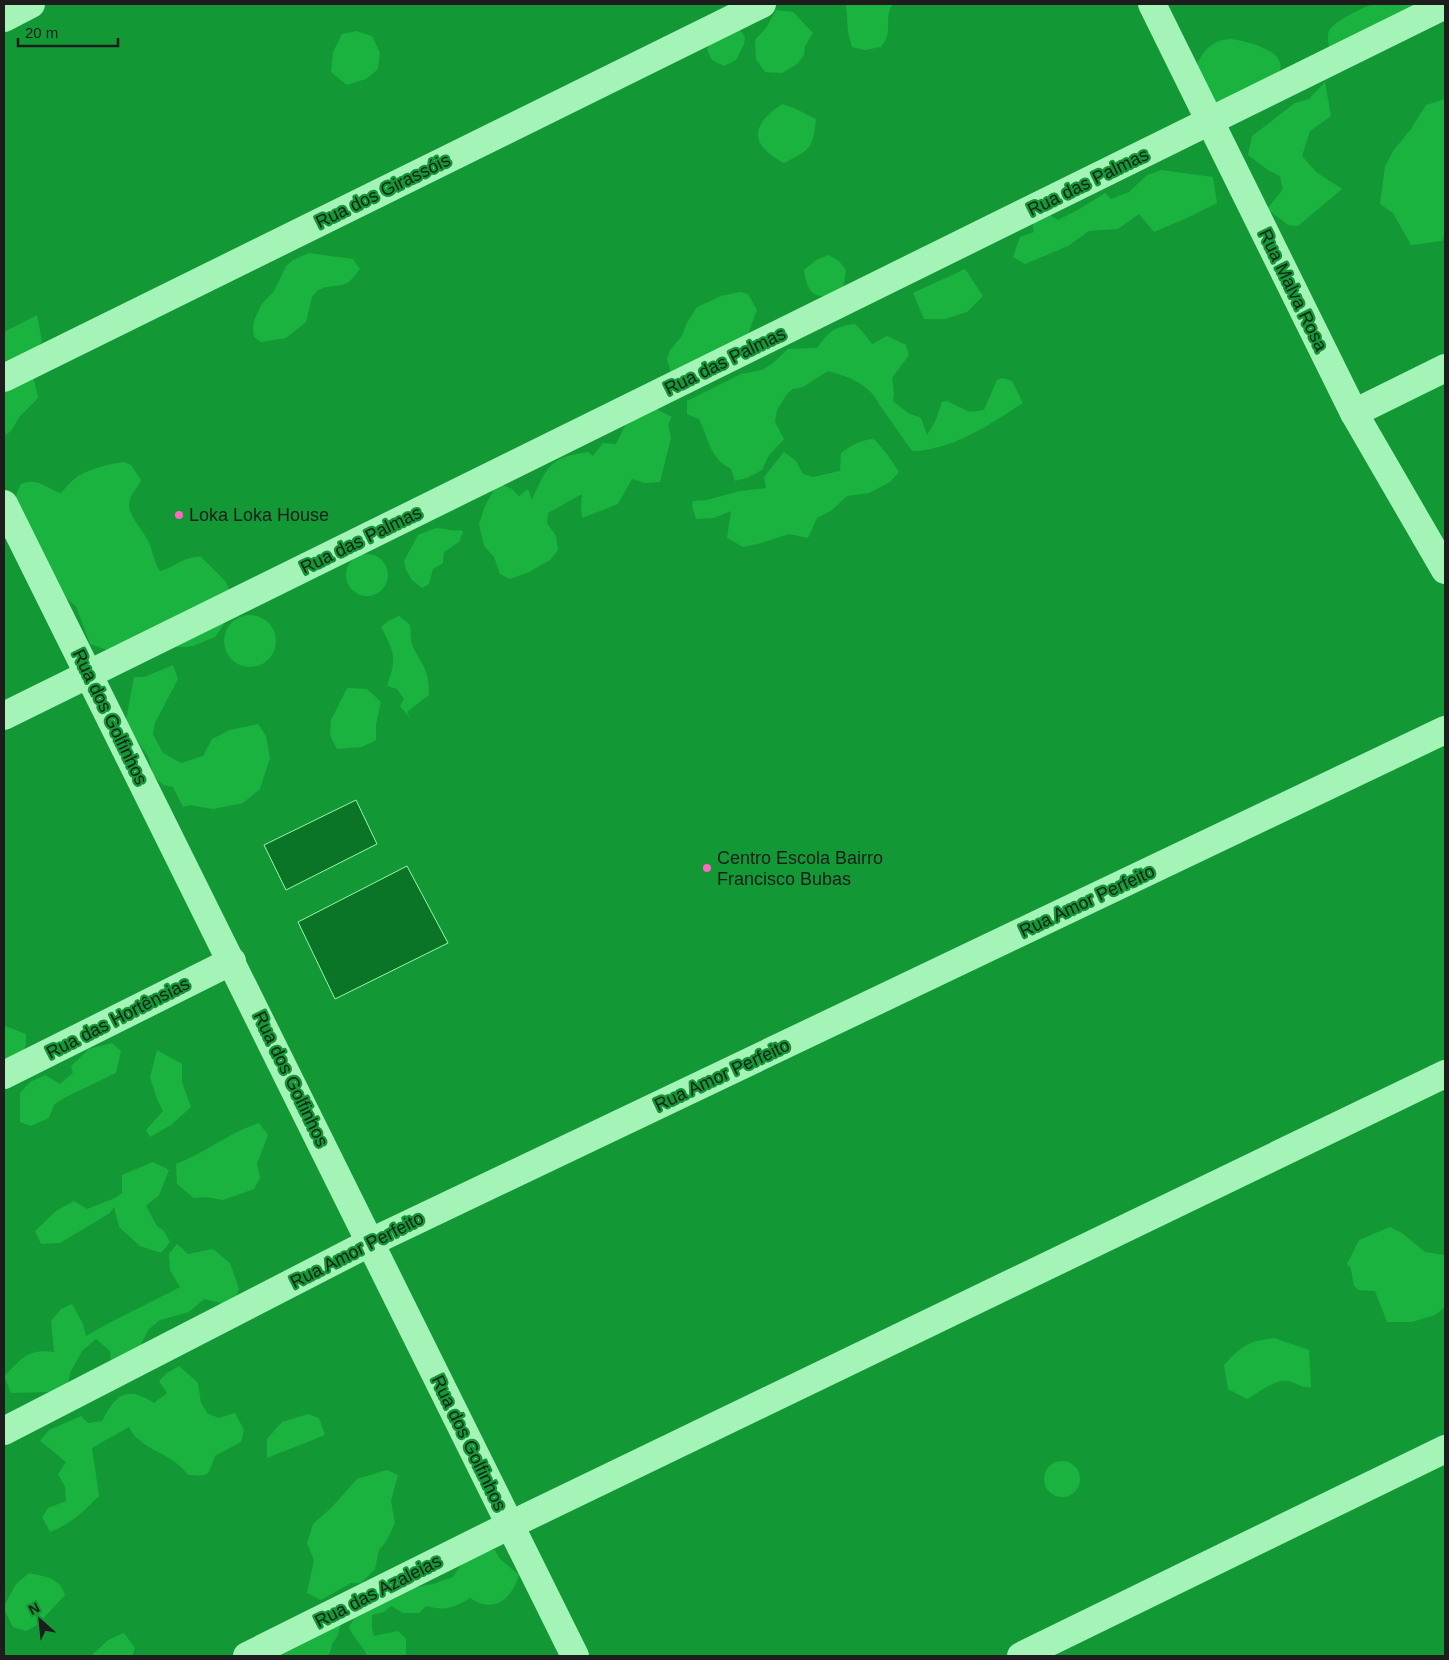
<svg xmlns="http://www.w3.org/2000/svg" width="1449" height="1660" viewBox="0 0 1449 1660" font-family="Arial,sans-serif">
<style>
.green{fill:#1ab33f}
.water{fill:#0b7527;stroke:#96f7ac}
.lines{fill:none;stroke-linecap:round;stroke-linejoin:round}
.minor{stroke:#a4f4b7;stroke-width:28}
.poi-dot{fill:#ff67c1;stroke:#129935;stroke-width:2}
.labels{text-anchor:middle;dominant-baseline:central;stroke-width:4.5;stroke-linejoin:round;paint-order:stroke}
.street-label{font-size:18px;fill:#1d1d1d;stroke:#129935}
.poi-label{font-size:18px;fill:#1d1d1d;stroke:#129935;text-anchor:start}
</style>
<rect width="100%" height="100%" fill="#129935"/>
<g class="green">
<path d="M846,4H893C885,14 890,26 887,36C886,40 883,44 881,47L865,50L852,47L848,32Z"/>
<path d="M1373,4H1445L1329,47C1328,42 1327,36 1329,31C1334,21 1362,8 1373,4Z"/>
<path d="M776,10L793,12L813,33L805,46L804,55L797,64L782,73L765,72L756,59L755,40L766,28Z"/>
<path d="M738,27L745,37L744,44L736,60L724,66L712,60L707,50L711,37Z"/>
<path d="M356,31L372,36L380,53L378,69L366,79L347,85L331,72L333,52L342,34Z"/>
<path d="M1231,39C1246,41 1294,52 1277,76C1267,90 1250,104 1238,116L1204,98L1195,68C1203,51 1211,40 1231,39Z"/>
<path d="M1325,82L1331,116L1310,131L1302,156L1316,172L1342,189L1298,226L1288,225L1267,209L1283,189L1280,176L1268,170L1248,155L1252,136L1295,103L1309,99Z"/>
<path d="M1445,99V233L1442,241L1411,245L1393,213L1380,204L1385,167L1393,151L1411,129L1426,105Z"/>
<path d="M782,104L796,109L816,119C813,149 810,150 784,163C749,144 750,126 782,104Z"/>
<path d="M1161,170L1213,177L1217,203L1189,217L1154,232L1139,214L1118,229L1089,231L1068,246L1025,264L1013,257L1020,237L1034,232L1032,221L1050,215L1058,220L1078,210L1105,193L1111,199L1129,192L1147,175Z"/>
<path d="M309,253L353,259L360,269L349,282L342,285L326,287L318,290L312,297L306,322L286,338L261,342L254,337L253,329L254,321L261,305L274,291L286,266L293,260Z"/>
<path d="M829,255L839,261L846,270C845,275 845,281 843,286C839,296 820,300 812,292C807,287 805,277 804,270L816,260Z"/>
<path d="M965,269L983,296L967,312L945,319H924L913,293Z"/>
<path d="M740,292L748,294L757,310L745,342L731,362L713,382L704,384L672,377L667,359L670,350L681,337L688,321L697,307L721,296Z"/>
<path d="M37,315L42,341L30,362L38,398L20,416L11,431L4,436V332Z"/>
<path d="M855,324L862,331L872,344L887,336L906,345L909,355L892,378L894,394L893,401L908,413L921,418L927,435L935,422L942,402L947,401L970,412L984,410L997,380L1003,378L1012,381L1023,403C991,424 951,451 912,451L879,404C870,384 847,376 828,371L803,387L793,389L787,394L777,410L775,422L784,439L769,455L762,470L747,478L735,481L731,469C709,458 709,439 699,419L687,414V401L741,374L762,370L773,363L788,349L817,348C830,331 833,327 855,324Z"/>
<path d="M656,409L672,417L668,424L671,438L660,482L645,483L632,479L618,504L582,518L581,507L582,494L548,513L547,523L556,536L558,550L550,560L529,572L510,579L500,574L494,557L484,546L479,524L485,506L495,488L503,485L512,489L519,496L528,489L532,500C547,467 549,457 588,452L593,456L603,443L616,444L627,422Z"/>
<path d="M874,439L887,454L899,472L890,482L869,493L847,496L832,510L817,518L808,538L789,534L761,543L743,547L727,538L731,511L714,518L696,519L692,506L693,501L707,500L740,491L766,488L764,477L784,452L796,461L803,474L813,477L840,471L841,453C852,445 860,440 874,439Z"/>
<path d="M124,462L131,465L141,480C137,489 130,494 129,504C129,516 141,528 147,539C153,549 153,561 160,571C176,567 183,556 201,557L226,582L232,598L231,607L224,624L215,637L193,646L184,647H176L151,640L113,652L90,644L76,606L57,591L14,509L17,492L21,484C37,477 46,488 61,493C65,489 68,484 72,481C83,470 109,464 124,462Z"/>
<path d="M436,528C445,528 452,532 461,530L463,532L459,542L444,552L443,563L433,569L429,584L422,588L412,580L406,570L404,561L418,535Z"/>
<circle cx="367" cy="575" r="21"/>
<circle cx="250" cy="641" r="26"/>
<path d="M399,616L410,625C411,632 410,643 414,649C424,668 429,671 429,695L407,712L410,718L400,706L404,699L397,689L387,686C397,657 395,654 381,627L388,621Z"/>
<path d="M173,665L178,679L155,723L153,734L163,753L181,763L203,756L212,739L230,730L258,724L266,736L270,758L260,789L243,803L213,809L190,805L183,807L173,787L163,785L153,775L148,756L136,739L126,720L134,677H144Z"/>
<path d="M347,688L367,689L381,702L376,724V740L362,747L337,749L330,735L331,720Z"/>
<path d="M5,1026L26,1034V1045L21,1059L4,1063V1027Z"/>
<path d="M112,1043L121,1051L116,1073L64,1098L54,1105L49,1118L31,1126L20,1122V1093L30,1082L45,1075L60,1084L73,1073L71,1066L89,1049Z"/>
<path d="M157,1050L182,1064V1082L191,1107L171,1125L150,1137L146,1130L163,1111L157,1099L150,1077Z"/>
<path d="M259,1123L268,1135L257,1164L260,1178L254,1189L223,1200L206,1197L194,1198L177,1184L176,1164C205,1153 230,1132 259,1123Z"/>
<path d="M153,1162L169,1170L159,1195L146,1206L157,1226L164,1231L170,1242L161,1253L140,1246L119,1227L114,1207L110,1213L60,1243L41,1244L35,1231L56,1211L74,1201L87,1209L115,1198L122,1193V1175Z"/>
<path d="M1390,1227L1402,1233L1425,1252L1445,1255V1307L1435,1315L1412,1322H1387L1375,1291L1359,1290L1354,1286L1351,1269L1347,1264L1359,1240Z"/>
<path d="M177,1244L188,1254L213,1249L230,1263L239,1289L233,1306L204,1299L189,1312L160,1320L149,1329L141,1344L147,1353L111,1363L110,1351L96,1339L82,1351L71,1371L67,1386L51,1392L11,1393L4,1376C22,1359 27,1348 54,1352L51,1321L61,1309L72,1304L83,1324L86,1336C116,1318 148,1304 180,1287L170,1270L169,1254Z"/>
<path d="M1274,1338L1309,1350L1311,1387C1300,1388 1298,1383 1288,1381C1275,1379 1258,1393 1247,1399L1228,1389L1224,1365C1243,1345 1247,1342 1274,1338Z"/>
<path d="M179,1366L198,1383L201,1403L208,1414L219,1418L235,1413L244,1430L241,1442L215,1456C207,1477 211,1476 188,1475C174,1455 152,1453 136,1437C133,1435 131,1430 129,1427L92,1448L99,1496C83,1512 72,1523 50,1532L42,1517L48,1508L66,1501L65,1487L58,1474L66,1462L40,1441L49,1430L81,1416L88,1423L102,1421C116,1394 126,1385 154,1403L167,1393L159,1381L167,1373Z"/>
<path d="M308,1414L319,1418L325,1435L267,1458V1439L282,1422Z"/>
<circle cx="1062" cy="1479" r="18"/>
<path d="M387,1470L398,1475L391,1501L395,1523L387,1540L379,1550L375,1569L361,1583H351L321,1600L307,1593L314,1560L307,1543L313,1524L332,1507L357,1479Z"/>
<path d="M477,1549L495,1550L499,1558L519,1575C511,1600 494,1614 470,1598C454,1608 445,1611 426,1606L419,1613H403L391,1606L384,1612L372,1615V1629L374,1636L398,1631L406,1639V1656H367C363,1645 353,1638 349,1627L356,1615L408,1589L433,1584L453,1577L468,1555Z"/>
<path d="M29,1573C45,1577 60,1577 65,1595L37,1625L26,1631L13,1627L4,1609V1606L16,1584Z"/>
<path d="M342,1621L337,1637L332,1644L330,1653L327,1656H269Z"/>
<path d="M124,1633L135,1648L132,1656H91L108,1640Z"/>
</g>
<g class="water">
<path d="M356,800L377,844L286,890L264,845Z"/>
<path d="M407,866L448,943L335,999L298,922Z"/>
</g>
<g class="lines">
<g class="minor">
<path d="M1152,4L1354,413L1445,570"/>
<path d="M4,18L31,4"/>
<path d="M4,378L762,4"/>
<path d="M1354,413L1445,368"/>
<path d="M4,504L575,1656"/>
<path d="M4,716L1445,5"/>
<path d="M4,1075L232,961"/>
<path d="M4,1431L371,1242L1445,730"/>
<path d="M247,1656L510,1525L1445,1074"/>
<path d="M1021,1656L1445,1449"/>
</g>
</g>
<g class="poi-dot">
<circle cx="179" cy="515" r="5"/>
<circle cx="707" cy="868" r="5"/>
</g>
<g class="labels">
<g class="street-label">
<text transform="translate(1088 182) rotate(-26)">Rua das Palmas</text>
<text transform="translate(383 191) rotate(-26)">Rua dos Girassóis</text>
<text transform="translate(1293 290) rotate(64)">Rua Malva Rosa</text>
<text transform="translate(725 361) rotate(-26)">Rua das Palmas</text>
<text transform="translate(361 540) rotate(-26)">Rua das Palmas</text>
<text transform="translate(110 717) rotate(64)">Rua dos Golfinhos</text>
<text transform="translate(1087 901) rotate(-25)">Rua Amor Perfeito</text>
<text transform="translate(118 1018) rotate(-27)">Rua das Hortênsias</text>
<text transform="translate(722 1075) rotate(-25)">Rua Amor Perfeito</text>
<text transform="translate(291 1079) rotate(64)">Rua dos Golfinhos</text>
<text transform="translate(357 1250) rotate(-27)">Rua Amor Perfeito</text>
<text transform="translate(469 1443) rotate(64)">Rua dos Golfinhos</text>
<text transform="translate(378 1591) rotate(-27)">Rua das Azaleias</text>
</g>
<g class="poi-label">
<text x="189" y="515">Loka Loka House</text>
<text x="717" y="858">Centro Escola Bairro<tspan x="717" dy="21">Francisco Bubas</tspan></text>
</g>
</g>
<rect width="1449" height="1660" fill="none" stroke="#1d1d1d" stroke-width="10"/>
<g transform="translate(40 1620) rotate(333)" stroke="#129935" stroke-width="4" paint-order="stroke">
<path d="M0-4L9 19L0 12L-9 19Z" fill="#1d1d1d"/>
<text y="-8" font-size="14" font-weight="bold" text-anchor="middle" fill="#1d1d1d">N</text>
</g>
<path d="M18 38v8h100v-8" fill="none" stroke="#1d1d1d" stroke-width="2.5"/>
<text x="25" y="38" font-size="15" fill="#1d1d1d" stroke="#129935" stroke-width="4" paint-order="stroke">20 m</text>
</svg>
